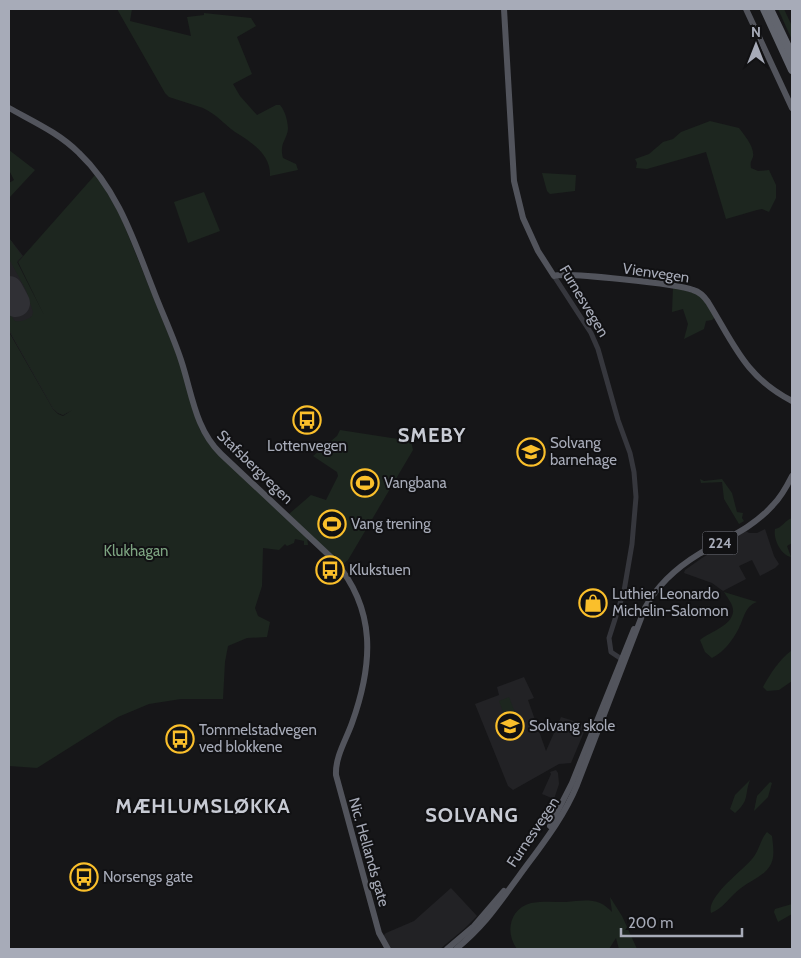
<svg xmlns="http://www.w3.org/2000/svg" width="801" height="958" viewBox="0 0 801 958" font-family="Cabin,sans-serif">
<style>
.built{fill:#222225}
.green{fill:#1d261f}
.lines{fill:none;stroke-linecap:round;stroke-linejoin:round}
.runway{stroke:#303035;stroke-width:28}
.minor{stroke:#36373d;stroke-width:5}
.major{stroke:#52545c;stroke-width:6}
.highway{stroke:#62656e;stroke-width:8}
.labels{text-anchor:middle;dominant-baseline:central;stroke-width:4;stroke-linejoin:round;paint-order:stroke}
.shield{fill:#111113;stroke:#7a7d86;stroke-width:1}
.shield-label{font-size:14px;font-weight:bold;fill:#a7abb8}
.street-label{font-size:15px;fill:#a7abb8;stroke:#111113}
.poi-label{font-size:15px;fill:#a7abb8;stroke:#111113;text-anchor:start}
.park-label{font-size:15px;fill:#7da481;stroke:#111113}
.district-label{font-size:20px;font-weight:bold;letter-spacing:1px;fill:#c8cbd4;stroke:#111113}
</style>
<rect width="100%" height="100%" fill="#161618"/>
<g class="built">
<path d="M9,238L23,256L17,262L66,361L74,387L84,404L63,415L58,413L53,409L9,331Z"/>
<path d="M765,529L774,556L779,564L775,568L760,576L752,560L739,566L746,579L723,591L712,583L684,573L685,570L702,558L746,531L749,533H757Z"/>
<path d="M524,677L534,698L528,700L546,751L561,717L587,725L571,763L559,764L513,790L508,786L475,704L499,695L497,687Z"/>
<path d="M556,770L558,773L559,784L554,799L542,794L551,774L550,772Z"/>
<path d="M451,888L477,916L464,929L440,949H392L383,936L386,933L414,921Z"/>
</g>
<g class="green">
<path d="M117,9H132L130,21L191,36L187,17L204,15V13L251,18L256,26L237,37L252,74L233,84L240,96L257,115L276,105H280C285,110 288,122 288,129C287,140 279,143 283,158L296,164L298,170L270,176C271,154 251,142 235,132C224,124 216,114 203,108C192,104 180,101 169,97L165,93Z"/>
<path d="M778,9H784L792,26V40Z"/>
<path d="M710,121L739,128C744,135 755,147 753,157C751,162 750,162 751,168L758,171L769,170L776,185V198L769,212L762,209L757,210L726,219L706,152L647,169L636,168L637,163L635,159L649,154L663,142L673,139L681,132Z"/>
<path d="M9,150L35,170L9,198V183L14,180L9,170Z"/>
<path d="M542,173L576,175L575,191L550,194L547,191Z"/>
<path d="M95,175H97L120,215L178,358L200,430L210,445L307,537L308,545H304V541L295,539L294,543L287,546L285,544L279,550L263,548L262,586L255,608L258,616L270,622L267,637L247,638L228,646L225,662L223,699H181L149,704L118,717L37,768L9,766V332L53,409L58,414L63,416L72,410L63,415L58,413L53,408L9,330V313L15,321C21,322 27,320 32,316L33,312L26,290L9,259V238L22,256L17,262L44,315L18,262Z"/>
<path d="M204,192L220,231L188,243L174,202Z"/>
<path d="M673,287L700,295L715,317L712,320L706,321L704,329L684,339L688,324L683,309L672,312Z"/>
<path d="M340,430L411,441L413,450L348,560L342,565L339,564L289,514L311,495L326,500L338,476L337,472L313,456L337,436Z"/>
<path d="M700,479L704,481L722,479L732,493L737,512L743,513L742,518L744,521L739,524L724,499L722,482L701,483Z"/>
<path d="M792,518V543L787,546L791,557C781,555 773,539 775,529C782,528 785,520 792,518Z"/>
<path d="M724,592L757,602C745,606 744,618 739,628C732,641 725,651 712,658L705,652L700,640C709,632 735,625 733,609C732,603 727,597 724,592Z"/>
<path d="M791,651L792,681L779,690L767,691L763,687C770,674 779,660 791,651Z"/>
<path d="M509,697L516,715L506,720L499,701Z"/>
<path d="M750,780C744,796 750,800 735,813L730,809L735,795Z"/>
<path d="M770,782L772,783L768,797L754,811L757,796Z"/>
<path d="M767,832L772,836C773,845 775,856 771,864C765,876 751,880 741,888C730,896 723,909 711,913C706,897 742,871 752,859C759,851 760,840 767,832Z"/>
<path d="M610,897L622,916L637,949H619L616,938L609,949H517C505,933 509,909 531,903C542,901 555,902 566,902C577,901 590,899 600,903C605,905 609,909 612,912Z"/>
<path d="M792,904V914L778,922L774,912L775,909Z"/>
</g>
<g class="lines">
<path class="runway" d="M9,290L16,303"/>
<path class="minor" d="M554,276L591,333L598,349L618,420L630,453L634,472L636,497L632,544L624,591L609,638L611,652L623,660"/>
<g class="major">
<path d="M504,9L514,181L523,218L538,251L554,276C565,272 679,284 693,290C700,292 704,296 708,302C734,344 745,377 792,401"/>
<path d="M746,9L792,108"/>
<path d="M9,108C34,122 59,133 79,153C118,190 134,241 153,289C162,313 173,336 181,360C192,393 195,429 221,454L334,560C377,610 373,664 352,723C346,740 335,757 336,775L379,933L388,949"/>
<path d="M550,826L572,783L634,629"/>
<path d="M447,949L474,926L504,891"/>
<path d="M456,949C485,925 497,906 519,876C540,847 563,819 577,785L645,608C658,584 676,568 699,554C725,539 753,528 773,505C781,497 787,486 792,476"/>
</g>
<g class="highway">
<path d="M764,9L792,70"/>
<path d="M770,9L792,55"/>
</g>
</g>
<defs>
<g id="bus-ring" transform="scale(1.4375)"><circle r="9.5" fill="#111113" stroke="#fabf2b" stroke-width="1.5"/><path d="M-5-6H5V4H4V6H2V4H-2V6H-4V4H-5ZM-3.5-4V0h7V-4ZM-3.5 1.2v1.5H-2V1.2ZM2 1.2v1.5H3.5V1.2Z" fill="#fabf2b"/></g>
<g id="school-ring" transform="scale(1.4375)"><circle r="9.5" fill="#111113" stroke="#fabf2b" stroke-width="1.5"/><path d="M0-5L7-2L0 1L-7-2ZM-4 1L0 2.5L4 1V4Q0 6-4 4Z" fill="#fabf2b"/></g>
<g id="stadium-ring" transform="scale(1.4375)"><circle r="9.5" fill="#111113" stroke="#fabf2b" stroke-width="1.5"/><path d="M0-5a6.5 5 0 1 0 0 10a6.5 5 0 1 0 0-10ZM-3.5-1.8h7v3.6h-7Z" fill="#fabf2b"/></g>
<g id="shop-ring" transform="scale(1.4375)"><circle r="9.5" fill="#111113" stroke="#fabf2b" stroke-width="1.5"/><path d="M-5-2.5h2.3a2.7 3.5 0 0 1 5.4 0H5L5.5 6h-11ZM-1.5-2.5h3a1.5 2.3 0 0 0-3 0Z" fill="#fabf2b"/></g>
</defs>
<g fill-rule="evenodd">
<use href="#bus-ring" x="307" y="420"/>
<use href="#school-ring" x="531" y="452"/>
<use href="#stadium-ring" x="365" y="483"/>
<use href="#stadium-ring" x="332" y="524"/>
<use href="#bus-ring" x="330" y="570"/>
<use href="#shop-ring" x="593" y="603"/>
<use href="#school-ring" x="510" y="726"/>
<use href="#bus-ring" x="180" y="739"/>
<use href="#bus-ring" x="84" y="877"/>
</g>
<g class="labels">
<rect class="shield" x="702.5" y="531.5" width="35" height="23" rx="4"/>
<g class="shield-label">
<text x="720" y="543">224</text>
</g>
<g class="street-label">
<text transform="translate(656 273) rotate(8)">Vienvegen</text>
<text transform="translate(584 301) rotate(59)">Furnesvegen</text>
<text transform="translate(255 467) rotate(44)">Stafsbergvegen</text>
<text transform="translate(533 832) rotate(-56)">Furnesvegen</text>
<text transform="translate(369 852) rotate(74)">Nic. Hellands gate</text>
</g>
<g class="poi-label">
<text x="550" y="443">Solvang<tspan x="550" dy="17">barnehage</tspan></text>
<text x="307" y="446" text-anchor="middle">Lottenvegen</text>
<text x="384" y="483">Vangbana</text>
<text x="351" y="524">Vang trening</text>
<text x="349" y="570">Klukstuen</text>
<text x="612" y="594">Luthier Leonardo<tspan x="612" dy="17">Michelin-Salomon</tspan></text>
<text x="529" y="726">Solvang skole</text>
<text x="199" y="730">Tommelstadvegen<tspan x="199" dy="17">ved blokkene</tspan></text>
<text x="103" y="877">Norsengs gate</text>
</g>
<g class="park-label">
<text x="136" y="551">Klukhagan</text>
</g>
<g class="district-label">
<text x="432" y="435">SMEBY</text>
<text x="203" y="806">MÆHLUMSLØKKA</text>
<text x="472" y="815">SOLVANG</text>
</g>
</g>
<rect width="801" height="958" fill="none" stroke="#a7abb8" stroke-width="20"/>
<g transform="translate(756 45)" stroke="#111113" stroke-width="4" paint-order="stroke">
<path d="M0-4L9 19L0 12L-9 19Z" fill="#a7abb8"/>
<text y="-8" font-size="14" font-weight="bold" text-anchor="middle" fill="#a7abb8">N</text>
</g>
<path d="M621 928v8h121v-8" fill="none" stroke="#a7abb8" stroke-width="2.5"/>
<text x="628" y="928" font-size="15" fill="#a7abb8" stroke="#111113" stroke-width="4" paint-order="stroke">200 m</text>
</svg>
